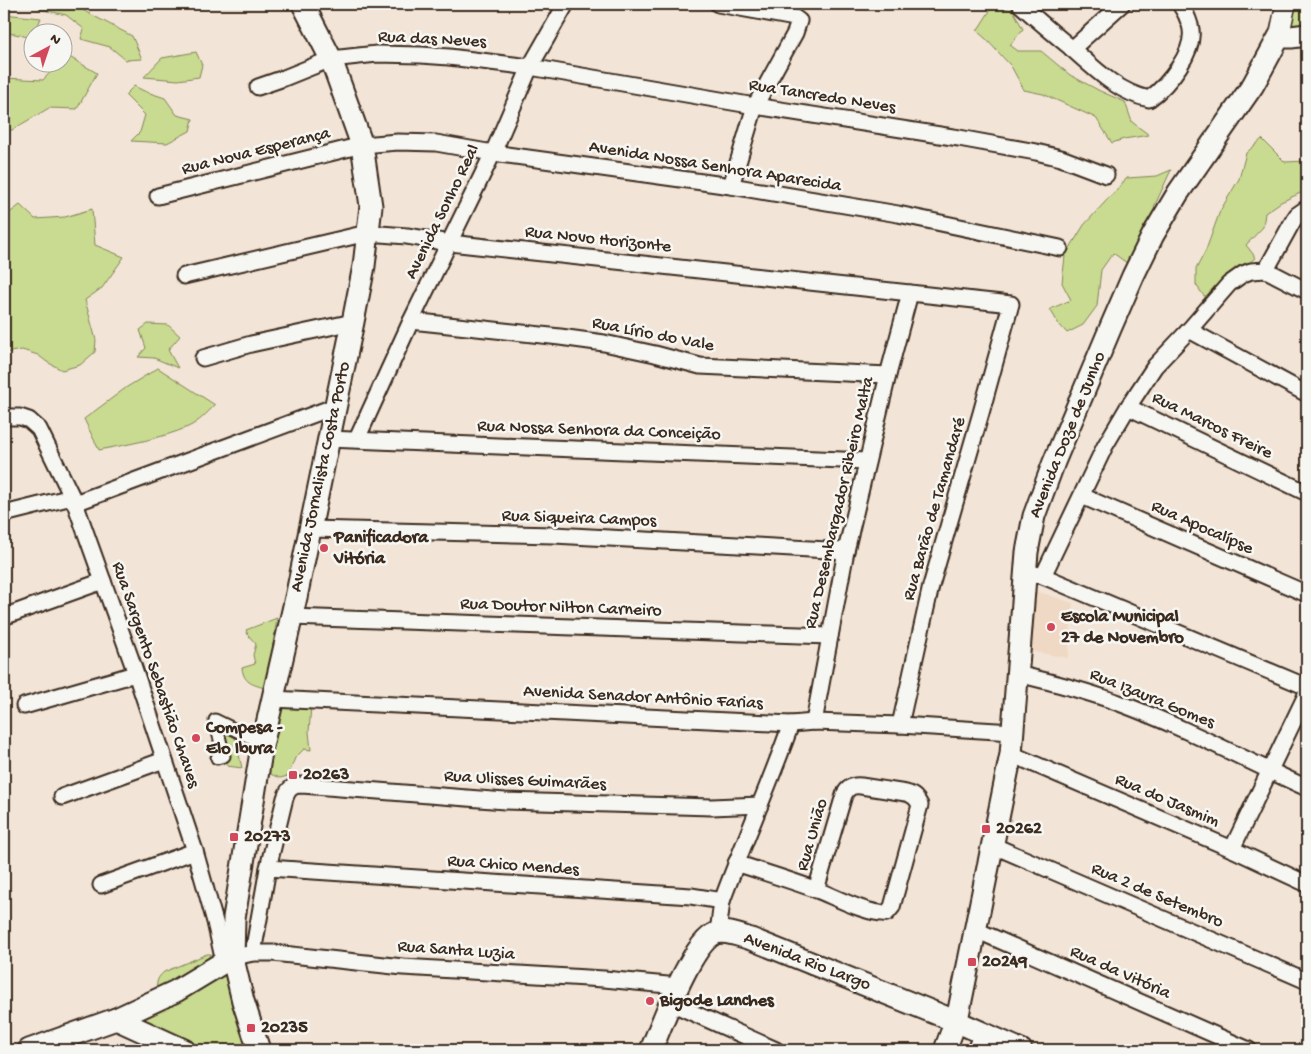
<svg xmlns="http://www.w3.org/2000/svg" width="1311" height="1054" viewBox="0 0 1311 1054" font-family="'Gochi Hand',sans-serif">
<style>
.built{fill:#efd9c4}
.green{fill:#c8db90;stroke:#828257}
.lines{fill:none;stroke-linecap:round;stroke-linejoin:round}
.pedestrian-casing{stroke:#3b2a1e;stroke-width:15}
.minor-casing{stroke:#3b2a1e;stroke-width:19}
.tertiary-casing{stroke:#3b2a1e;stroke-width:22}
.secondary-casing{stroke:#3b2a1e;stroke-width:25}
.pedestrian{stroke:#f6f6f2;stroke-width:11}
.minor{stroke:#f6f6f2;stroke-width:15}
.tertiary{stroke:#f6f6f2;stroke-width:19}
.secondary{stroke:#f6f6f2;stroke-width:21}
.poi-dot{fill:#d1495b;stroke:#f6f6f2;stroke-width:2}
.labels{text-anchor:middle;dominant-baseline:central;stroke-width:5;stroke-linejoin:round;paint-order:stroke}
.street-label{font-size:18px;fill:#3b2a1e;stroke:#f6f6f2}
.poi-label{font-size:18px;font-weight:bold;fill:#3b2a1e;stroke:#f6f6f2;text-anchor:start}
</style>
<rect width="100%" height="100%" fill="#f2e5d7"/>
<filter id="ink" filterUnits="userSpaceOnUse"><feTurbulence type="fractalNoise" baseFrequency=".02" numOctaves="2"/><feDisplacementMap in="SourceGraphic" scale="10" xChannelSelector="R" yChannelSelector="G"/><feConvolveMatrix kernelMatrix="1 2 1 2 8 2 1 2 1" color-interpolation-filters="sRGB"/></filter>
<g filter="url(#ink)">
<path class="built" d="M1036,591L1073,603L1068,658L1028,651Z"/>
<g class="green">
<path d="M42,4H71L132,36L142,59L126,60L110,47L81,39L84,29L66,15L39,9Z"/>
<path d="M1287,4H1307V34L1292,36Z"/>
<path d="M993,6L1013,10L1023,29L1010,45L1018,51H1041L1070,75L1100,91L1125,102L1132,122L1149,135L1124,139L1112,143L1096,118L1043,94L1024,90L1011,66L986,39L977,31Z"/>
<path d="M4,14L41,18L35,32H32V38L15,34L4,33Z"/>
<path d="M196,52L202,65L199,77L178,80L144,77L162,58Z"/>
<path d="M66,55L97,73L77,109L49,108L5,134L4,133V78L43,80L59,63L62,62L63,58Z"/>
<path d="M134,86L144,91L165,98L177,115L193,119L190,131L167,143L131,141L140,132L145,115L125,95Z"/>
<path d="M1262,139L1285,162L1307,161V190L1281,202L1265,213L1263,227L1246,245L1253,254L1255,258L1231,278L1213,296H1204L1196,285V269L1206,250L1220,211L1239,179L1246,153Z"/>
<path d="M1171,170L1154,207L1161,217L1146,223L1131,266L1113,253L1101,270L1097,306L1083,325L1067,333L1058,323L1050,309L1071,300L1062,283L1065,256L1084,225L1127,178L1157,176Z"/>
<path d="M20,205L35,219L65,217L92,209L95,245L124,257L102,288L85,300L96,340L95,352L80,365L62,370L47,362L38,355L22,350L4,353V217Z"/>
<path d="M148,324L168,325L180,336L168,350L178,368L154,358L138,357L146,348L140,330Z"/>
<path d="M158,368L215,405C207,413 199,422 188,427C160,439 129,444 99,450L84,419L127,387Z"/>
<path d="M277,618L272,652L264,688C252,684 244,683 242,668L255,664L253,655L256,644L248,635L246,630Z"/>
<path d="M280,704L311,706L309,732L311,750L304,749L295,758L288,776L280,778L260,770Z"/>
<path d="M220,726L234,733L242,768L227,766Z"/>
<path d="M207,954H211L203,964L158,997C156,986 155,979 164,972Z"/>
<path d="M224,962L258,1050H186L126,1019Z"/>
</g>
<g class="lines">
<g class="pedestrian-casing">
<path id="pedestrian" d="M217,758L224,756L215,720L254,739"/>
</g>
<g class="minor-casing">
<g id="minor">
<path d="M718,4L795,18L799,21L795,33L755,106L731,186"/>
<path d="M1020,4C1036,19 1053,33 1070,47C1094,68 1117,92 1149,99C1167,86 1198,50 1190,25C1188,18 1184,10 1180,4"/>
<path d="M1072,49L1122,4"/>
<path d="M258,87L284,78L331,59L377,54L421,55L449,57L530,67L755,106L959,138L1036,152L1061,158L1106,175"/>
<path d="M158,196L362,145L398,142L436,143L493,153L731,186L898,214L1060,248"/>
<path d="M1266,270L1293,221L1297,215L1307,208"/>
<path d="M1266,270L1307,291"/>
<path d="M184,276L367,233L407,236L450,243L1011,304L981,413L931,586L900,725"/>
<path d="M411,321L560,337L604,343L655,354L700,366L888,375"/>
<path d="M1189,330L1307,394"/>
<path d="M203,358L251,344L353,322"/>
<path d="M1128,407L1307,493"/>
<path d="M4,417H20L29,420L39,429L75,503L133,665L195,851L215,922L224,962"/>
<path d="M328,439L867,461"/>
<path d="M357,439L411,321L493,153L530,67L566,4"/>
<path d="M1082,496L1307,594"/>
<path d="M75,503L336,406"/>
<path d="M8,513L72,497"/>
<path d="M310,529L554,535L846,551"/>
<path d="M1035,574L1043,576L1307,687"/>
<path d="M1043,576L1105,446L1128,407L1155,366L1189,330L1229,284L1243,274L1251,271L1266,270"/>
<path d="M6,616L103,581"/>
<path d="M291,617L830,636"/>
<path d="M1017,674C1052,682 1086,691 1119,703C1184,727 1245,760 1307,788"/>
<path d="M272,699L791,724L814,722L900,725L1013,732"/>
<path d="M24,706L135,674"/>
<path d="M814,722L846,551L888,375L910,293"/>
<path d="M1011,754L1232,849L1307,884"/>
<path d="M62,797L164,760"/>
<path d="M992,845L1307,981"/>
<path d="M1232,849L1307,693"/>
<path d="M736,863C763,872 790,880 817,890C835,897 869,915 887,913L892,907L920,805C917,799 914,795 906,793L861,786C853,785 848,787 844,795L816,890"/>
<path d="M268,868L691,896L722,901L718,933"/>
<path d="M101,885L195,851"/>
<path d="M722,901C744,841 770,784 791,724"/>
<path d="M976,930L1249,1050"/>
<path d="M253,953L268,868L285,798C288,789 292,785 302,785L505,801L712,807L760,805"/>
<path d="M244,955L253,953H273L403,967L604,979L678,986"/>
<path d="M671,1003L776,1050"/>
<path d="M975,1050L982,1033"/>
</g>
</g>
<g class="tertiary-casing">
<path id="tertiary" d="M1279,37L1286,4"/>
</g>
<g class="secondary-casing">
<g id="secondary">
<path d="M116,1019L184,1050"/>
<path d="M29,1050L116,1019L176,991L224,962L233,959"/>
<path d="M259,1050L243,1001L233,959L234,918L262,746L297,593L353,322L364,266L371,206L362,145L331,59L303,4"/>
<path d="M651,1050C662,1024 691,943 716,933C726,930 741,936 751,939L960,1023L1021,1050"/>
<path d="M945,1050L958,1015L1011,754L1027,552L1034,516L1054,462L1110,329L1133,276L1153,235L1178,193L1253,85L1279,37H1291L1307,35"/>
</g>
</g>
<use href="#pedestrian" class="pedestrian"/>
<use href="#minor" class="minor"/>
<use href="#tertiary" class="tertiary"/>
<use href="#secondary" class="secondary"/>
</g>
</g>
<g class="poi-dot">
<circle cx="324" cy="548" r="5"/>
<circle cx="1051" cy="627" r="5"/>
<circle cx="196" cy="738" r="5"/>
<rect x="288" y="770" width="10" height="10" rx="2.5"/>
<rect x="981" y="824" width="10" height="10" rx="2.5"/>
<rect x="229" y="832" width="10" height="10" rx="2.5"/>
<rect x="967" y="957" width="10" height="10" rx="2.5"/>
<circle cx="650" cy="1001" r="5"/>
<rect x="246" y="1023" width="10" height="10" rx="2.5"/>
</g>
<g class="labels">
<g class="street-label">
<text transform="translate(432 40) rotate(3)">Rua das Neves</text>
<text transform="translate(822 97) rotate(9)">Rua Tancredo Neves</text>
<text transform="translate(256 152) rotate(-14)">Rua Nova Esperança</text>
<text transform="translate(715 167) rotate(9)">Avenida Nossa Senhora Aparecida</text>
<text transform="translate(443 212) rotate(-64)">Avenida Sonho Real</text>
<text transform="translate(598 240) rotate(6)">Rua Novo Horizonte</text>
<text transform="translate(653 335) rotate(11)">Rua Lírio do Vale</text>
<text transform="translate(1212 426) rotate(26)">Rua Marcos Freire</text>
<text transform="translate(599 431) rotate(2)">Rua Nossa Senhora da Conceição</text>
<text transform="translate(1068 435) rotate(-68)">Avenida Doze de Junho</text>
<text transform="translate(321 477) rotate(-78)">Avenida Jornalista Costa Porto</text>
<text transform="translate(840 503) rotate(-77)">Rua Desembargador Ribeiro Malta</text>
<text transform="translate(935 509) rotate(-74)">Rua Barão de Tamandaré</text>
<text transform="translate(579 519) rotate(2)">Rua Siqueira Campos</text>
<text transform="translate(1202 528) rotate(24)">Rua Apocalípse</text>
<text transform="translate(561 608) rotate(2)">Rua Doutor Nilton Carneiro</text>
<text transform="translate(155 675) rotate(71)">Rua Sargento Sebastião Chaves</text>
<text transform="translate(643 698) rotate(3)">Avenida Senador Antônio Farias</text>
<text transform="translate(1152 699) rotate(22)">Rua Izaura Gomes</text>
<text transform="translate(525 781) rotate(3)">Rua Ulisses Guimarães</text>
<text transform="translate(1167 801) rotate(23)">Rua do Jasmim</text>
<text transform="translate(813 835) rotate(-74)">Rua União</text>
<text transform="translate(513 866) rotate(4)">Rua Chico Mendes</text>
<text transform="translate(1157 896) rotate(23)">Rua 2 de Setembro</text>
<text transform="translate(456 951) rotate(4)">Rua Santa Luzia</text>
<text transform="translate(807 962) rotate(21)">Avenida Rio Largo</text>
<text transform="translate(1120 973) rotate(24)">Rua da Vitória</text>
</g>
<g class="poi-label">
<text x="334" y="538">Panificadora<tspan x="334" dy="21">Vitória</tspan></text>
<text x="1061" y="617">Escola Municipal<tspan x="1061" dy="21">27 de Novembro</tspan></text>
<text x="206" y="728">Compesa -<tspan x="206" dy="21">Elo Ibura</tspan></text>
<text x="303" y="775">20263</text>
<text x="996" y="829">20262</text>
<text x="244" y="837">20273</text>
<text x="982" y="962">20249</text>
<text x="660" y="1001">Bigode Lanches</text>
<text x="261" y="1028">20235</text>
</g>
</g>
<rect width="1311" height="1054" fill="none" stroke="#f6f6f2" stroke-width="20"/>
<rect x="10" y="10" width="1291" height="1034" fill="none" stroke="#3b2a1e" stroke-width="2" filter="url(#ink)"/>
<g transform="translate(48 48) rotate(40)"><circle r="24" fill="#f6f6f2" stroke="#aba49d"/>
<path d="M0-4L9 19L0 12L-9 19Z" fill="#d1495b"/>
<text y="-8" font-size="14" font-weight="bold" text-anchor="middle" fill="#3b2a1e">N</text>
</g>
</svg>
